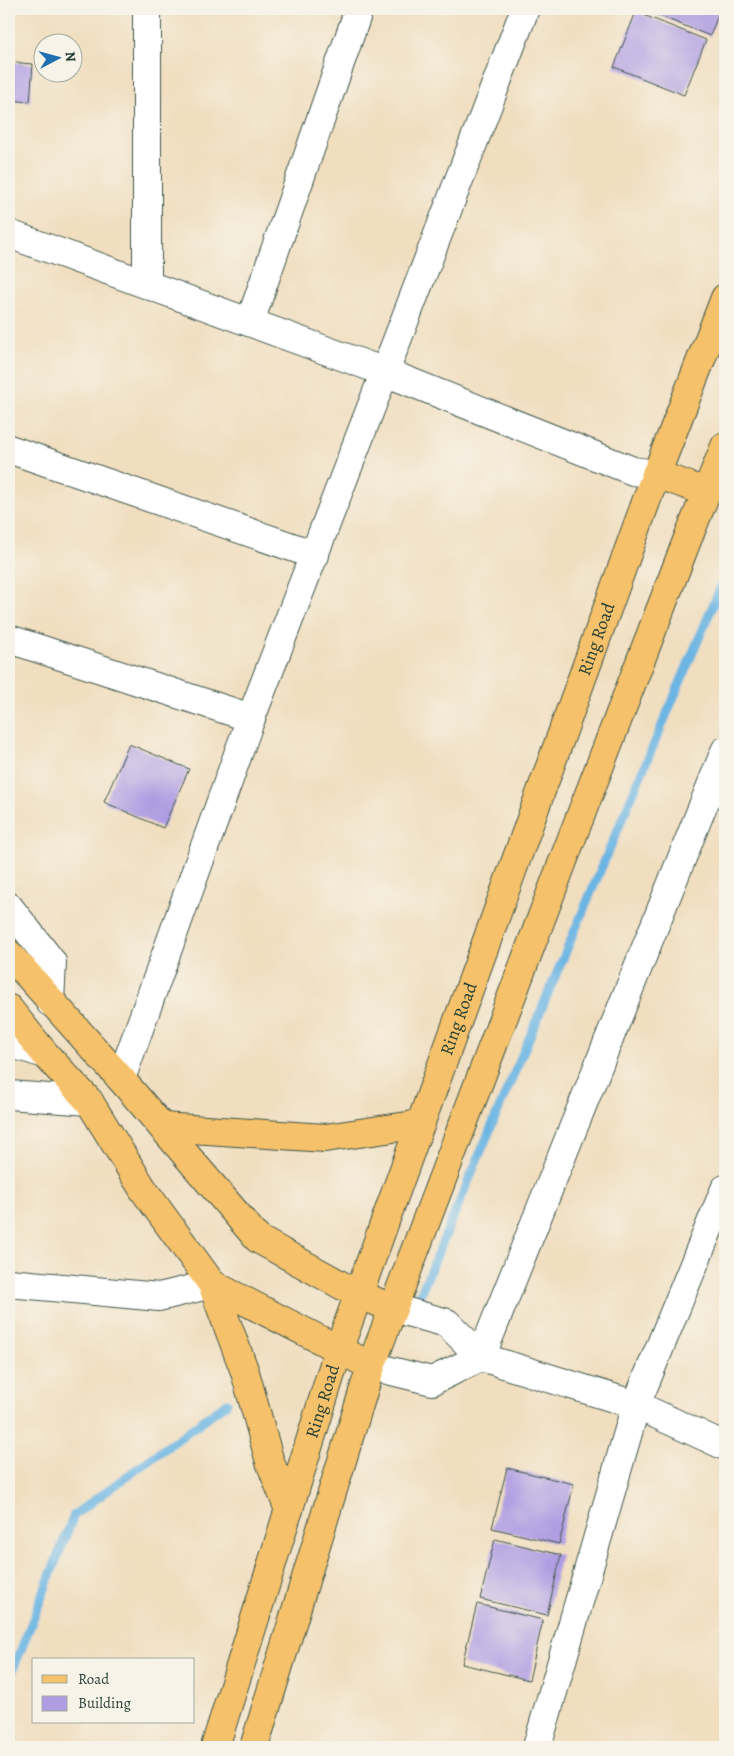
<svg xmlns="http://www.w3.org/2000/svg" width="734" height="1756" viewBox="0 0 734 1756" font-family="Alegreya,serif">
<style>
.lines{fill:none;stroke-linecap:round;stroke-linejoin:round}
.stream{stroke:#6ab5e3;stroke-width:9}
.building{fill:#af9ce2}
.minor-casing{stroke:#3e5549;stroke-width:30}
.major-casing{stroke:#3e5549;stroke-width:30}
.highway-casing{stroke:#3e5549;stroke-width:30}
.minor{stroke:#fff;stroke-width:28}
.major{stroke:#f5c16b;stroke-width:28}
.highway{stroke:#f5c16b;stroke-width:28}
.labels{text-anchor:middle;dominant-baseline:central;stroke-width:5;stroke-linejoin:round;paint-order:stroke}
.street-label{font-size:18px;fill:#1f3d34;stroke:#f7f3e8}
</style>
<rect width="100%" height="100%" fill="#f7f3e8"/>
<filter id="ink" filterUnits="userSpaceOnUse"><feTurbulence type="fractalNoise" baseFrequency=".02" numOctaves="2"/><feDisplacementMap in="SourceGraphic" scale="10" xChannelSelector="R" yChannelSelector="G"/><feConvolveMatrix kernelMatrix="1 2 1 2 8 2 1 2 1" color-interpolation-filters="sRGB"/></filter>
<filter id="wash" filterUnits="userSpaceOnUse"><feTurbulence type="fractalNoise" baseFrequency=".0096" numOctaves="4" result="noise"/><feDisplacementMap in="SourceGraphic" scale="20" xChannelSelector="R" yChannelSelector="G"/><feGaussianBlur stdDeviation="1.12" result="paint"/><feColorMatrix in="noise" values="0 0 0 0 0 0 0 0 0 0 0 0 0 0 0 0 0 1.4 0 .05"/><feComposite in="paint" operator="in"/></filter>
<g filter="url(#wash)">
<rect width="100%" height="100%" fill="#f0debf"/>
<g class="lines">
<g class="stream">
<path d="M414,1309L725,577"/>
<path d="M9,1680L74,1515L227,1403"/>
</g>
</g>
<g id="blocks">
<g class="building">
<path d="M642,9H720L710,36Z"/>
<path d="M636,12L706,40L684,95L614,67Z"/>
<path d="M9,62L33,64L30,102L9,100Z"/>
<path d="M129,744L189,769L163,828L104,802Z"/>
<path d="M507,1468L574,1484L559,1544L492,1528Z"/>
<path d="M495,1539L561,1555L547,1615L480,1599Z"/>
<path d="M477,1604L543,1620L529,1680L462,1664Z"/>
</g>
</g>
</g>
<g filter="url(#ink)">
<use href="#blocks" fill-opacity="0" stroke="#3e5549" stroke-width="1"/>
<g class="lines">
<g class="minor-casing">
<g id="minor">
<path d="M9,234L385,372L633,471L656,474"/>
<path d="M147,284V9"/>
<path d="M250,322L359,9"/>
<path d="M9,449L315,555"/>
<path d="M9,639L251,718"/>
<path d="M9,907L52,962L50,1002"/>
<path d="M9,1043L45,1054"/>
<path d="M121,1079L251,718L525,9"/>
<path d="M9,1095L89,1101"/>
<path d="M9,1283L159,1297L212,1284"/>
<path d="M393,1308L447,1323L481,1357L636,1405L725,1446"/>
<path d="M371,1366L432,1381L481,1357L725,751"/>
<path d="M537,1747L636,1405L725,1189"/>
</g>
</g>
<g class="major-casing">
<g id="major">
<path d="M656,474L706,492"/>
<path d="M9,954L121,1079L258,1239L359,1295L393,1308"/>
<path d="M9,1009L45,1054L89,1101L143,1189L212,1284L245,1372L270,1462L289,1510"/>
<path d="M162,1127L325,1138L421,1124"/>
<path d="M212,1284L371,1366"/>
</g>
</g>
<g class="highway-casing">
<g id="highway">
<path id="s1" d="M215,1747L338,1351L651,488L725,298"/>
<path d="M254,1747L371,1366L568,848L686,543L725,446"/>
</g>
</g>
<use href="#minor" class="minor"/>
<use href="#major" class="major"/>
<use href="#highway" class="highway"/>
</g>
</g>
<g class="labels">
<g class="street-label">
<text stroke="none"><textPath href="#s1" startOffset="1172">Ring Road</textPath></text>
<text stroke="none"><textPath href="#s1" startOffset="768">Ring Road</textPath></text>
<text stroke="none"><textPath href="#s1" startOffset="362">Ring Road</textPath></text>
</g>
</g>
<rect width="734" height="1756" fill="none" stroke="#f7f3e8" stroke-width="30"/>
<rect x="32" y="1658" width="162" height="65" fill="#f7f3e8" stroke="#a1aaa0"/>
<rect x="42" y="1675" width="25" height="8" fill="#f5c16b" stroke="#a1aaa0"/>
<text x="78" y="1684" font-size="15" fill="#1f3d34">Road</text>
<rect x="42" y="1696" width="25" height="15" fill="#af9ce2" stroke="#a1aaa0"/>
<text x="78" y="1708" font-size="15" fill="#1f3d34">Building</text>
<g transform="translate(58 58) rotate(84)"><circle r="24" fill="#f7f3e8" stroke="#a1aaa0"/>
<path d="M0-4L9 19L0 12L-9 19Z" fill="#1f6fb2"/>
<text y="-8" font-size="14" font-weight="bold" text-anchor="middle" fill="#1f3d34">N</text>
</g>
</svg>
